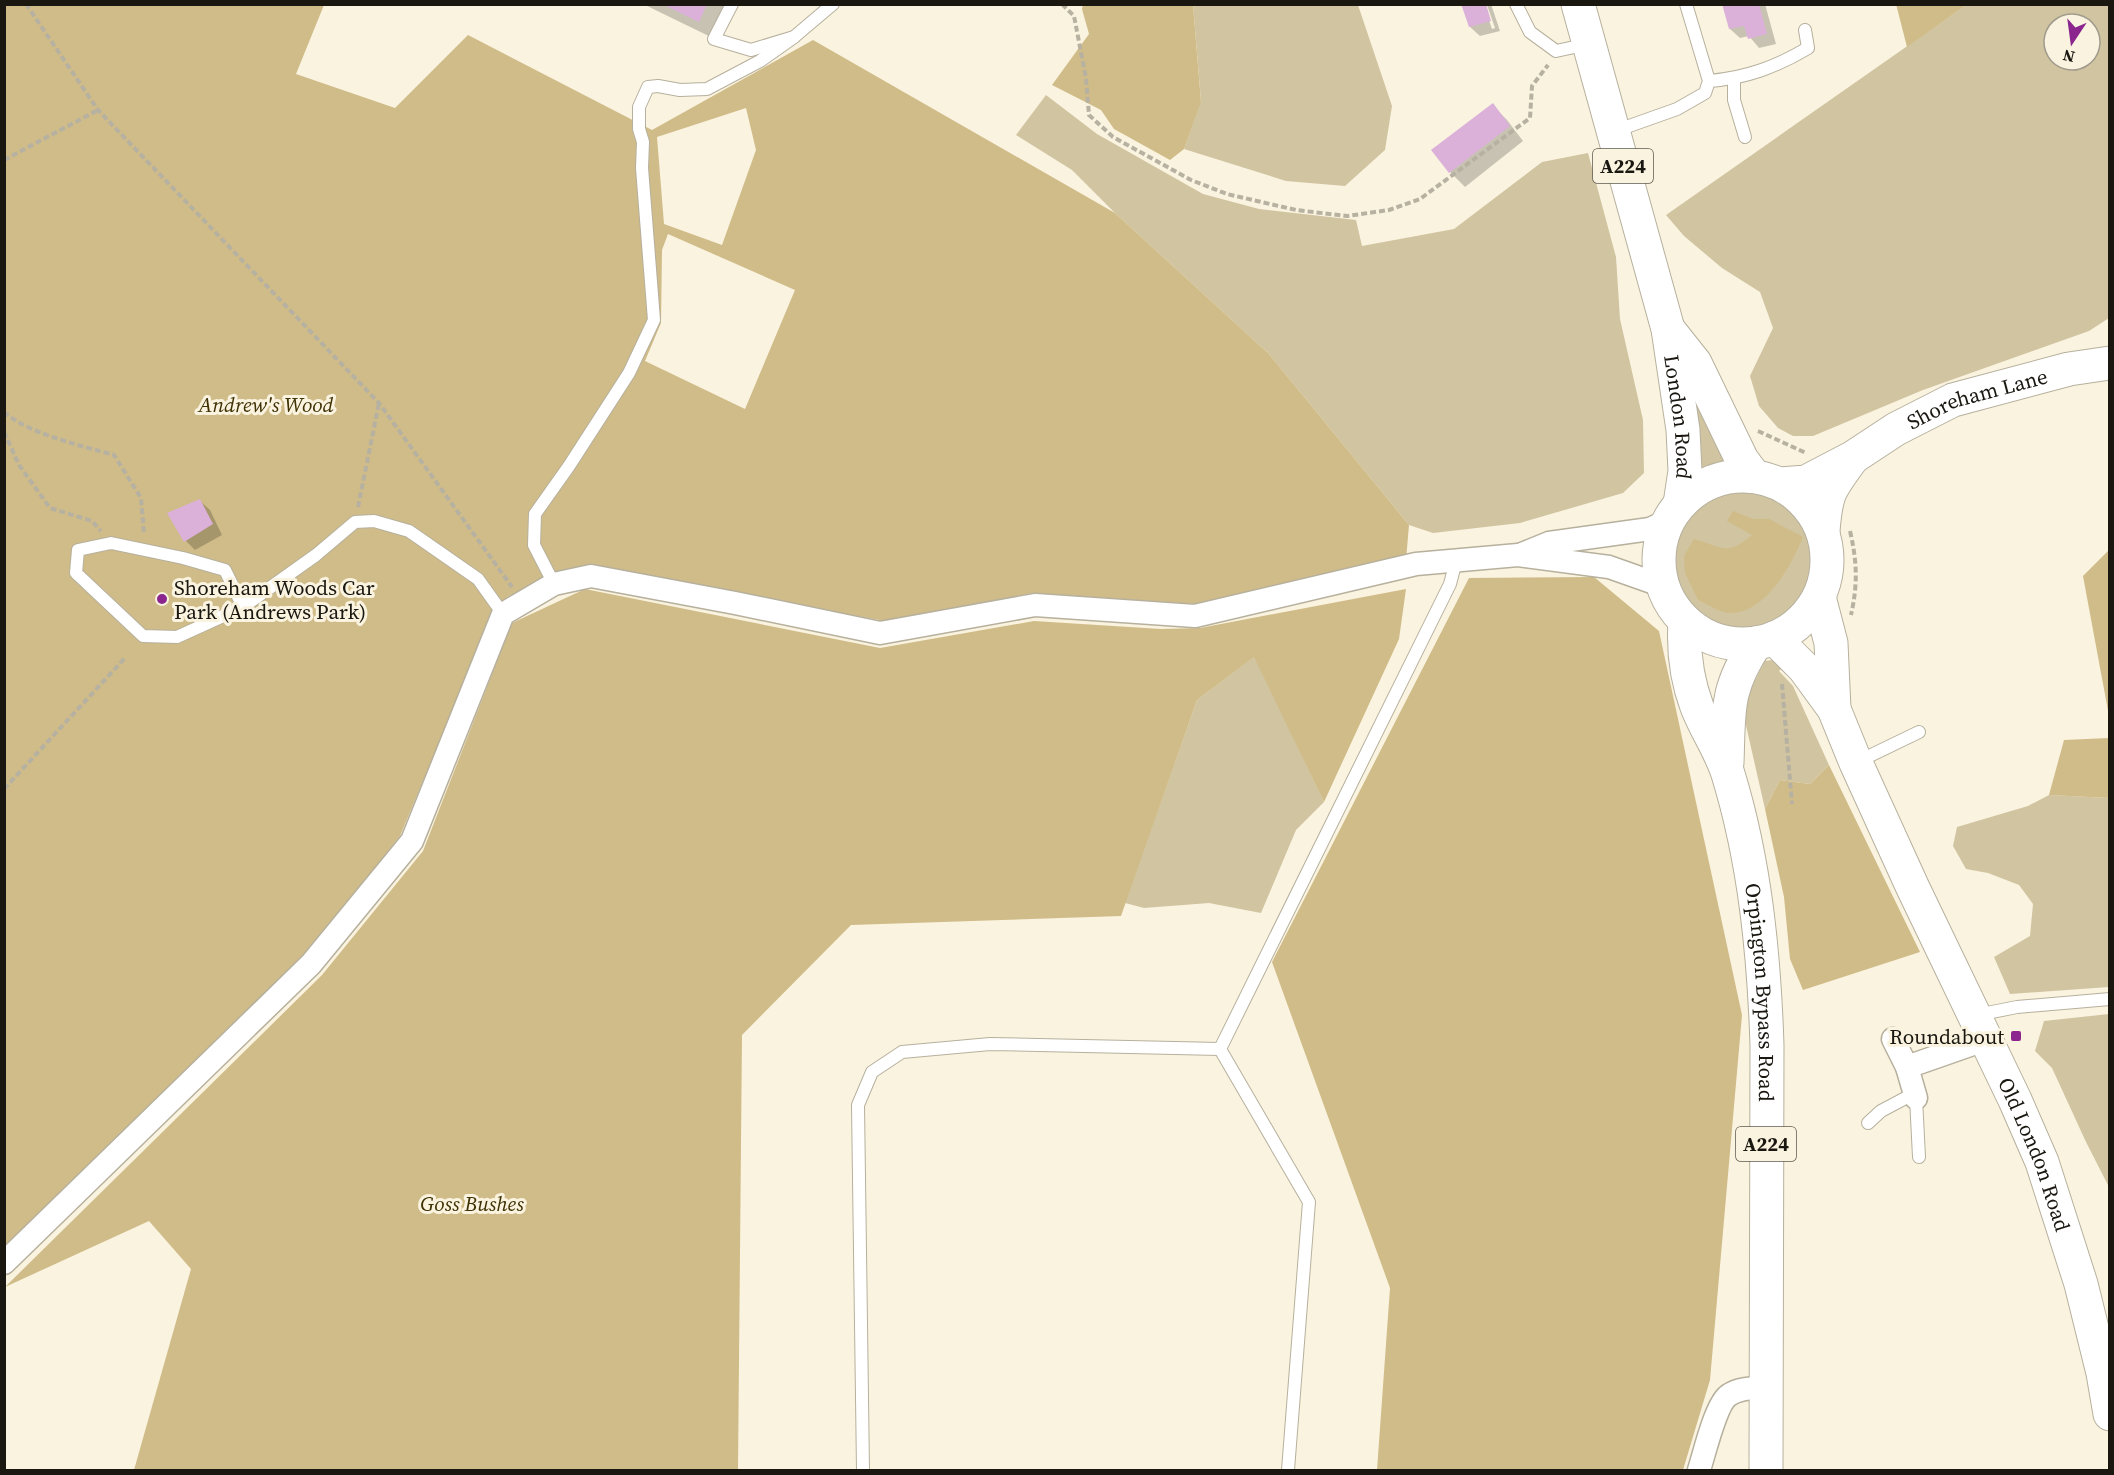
<svg xmlns="http://www.w3.org/2000/svg" width="2114" height="1475" viewBox="0 0 2114 1475" font-family="'Source Serif 4',serif">
<style>
.green{fill:#d1c4a1;fill-rule:evenodd}
.forest{fill:#d0bc88;fill-rule:evenodd}
.shadow{fill:#0003;fill-rule:evenodd}
.building{fill:#dbb1da}
.lines{fill:none;stroke-linecap:round;stroke-linejoin:round}
.lane-casing{stroke:#b6b09d;stroke-width:14}
.street-casing{stroke:#b6b09d;stroke-width:25}
.secondary-casing{stroke:#b6b09d;stroke-width:35}
.primary-casing{stroke:#b6b09d;stroke-width:35}
.path{stroke:#b6b1a1;stroke-width:4;stroke-dasharray:6 3;stroke-linecap:butt}
.lane{stroke:#fff;stroke-width:12}
.street{stroke:#fff;stroke-width:22}
.secondary{stroke:#fff;stroke-width:33}
.primary{stroke:#fff;stroke-width:33}
.poi-dot{fill:#8a268d;stroke:#faf3e0;stroke-width:2}
.labels{text-anchor:middle;dominant-baseline:central;stroke-width:6;stroke-linejoin:round;paint-order:stroke}
.shield{fill:#faf3e0;stroke:#5c594e;stroke-width:1.5}
.shield-label{font-size:20px;font-weight:bold;fill:#191710}
.street-label{font-size:21px;fill:#191710;stroke:#faf3e0}
.park-label{font-size:21px;font-style:italic;fill:#3e3104;stroke:#faf3e0}
.poi-label{font-size:21px;fill:#191710;stroke:#faf3e0;text-anchor:start}
</style>
<rect width="100%" height="100%" fill="#faf3e0"/>
<g class="green">
<path d="M1193,5H1358L1392,106L1385,150L1345,186L1286,181L1184,149L1201,101Z"/>
<path d="M1966,5H2109V318L2089,331L1923,390L1813,436H1793L1778,428L1759,406L1750,376L1773,328L1760,292L1722,268L1684,236L1666,215ZM2054,24H2090V60H2054Z"/>
<path d="M1046,95L1097,134L1203,194L1259,209L1356,220L1362,246L1454,229L1542,162L1588,153L1616,257L1620,319L1643,420L1644,473L1623,493L1520,523L1433,533L1409,525L1269,354L1115,213L1072,170L1016,135Z"/>
<path d="M1685,371L1727,464L1700,473Z"/>
<circle cx="1743" cy="561" r="70"/>
<path d="M1255,656L1324,802L1296,830L1261,913L1209,903L1144,908L1125,903L1197,700Z"/>
<path d="M1772,660L1784,666L1779,671L1793,686L1829,765L1810,784L1780,780L1765,809L1745,721V700L1765,661Z"/>
<path d="M2049,795L2109,798V987L2010,994L1994,957L2030,936L2033,904L2019,885L1988,873L1966,869L1953,846L1957,827L2028,806Z"/>
<path d="M2109,1014H2110L2109,1187L2086,1142L2052,1068L2035,1051L2044,1021Z"/>
</g>
<g class="forest">
<path d="M1083,4L1193,5L1201,102L1184,149L1170,160L1114,129L1101,110L1052,85L1089,34L1082,9Z"/>
<path d="M1896,4H1966V5L1907,47Z"/>
<path d="M4,5H324L296,74L395,108L468,35L652,130L813,40L1115,213L1269,354L1409,525L1406,560L1196,604L1033,593L885,621L590,568L559,573L509,596L491,618L400,836L314,946L5,1246ZM746,108L756,150L722,245L664,224L657,137ZM668,234L795,290L745,409L645,361L661,323L662,250Z"/>
<path d="M1733,511L1753,519H1769L1803,537C1791,566 1765,615 1728,613C1719,612 1707,604 1698,600L1685,573L1684,556L1694,539C1723,547 1726,557 1752,535L1727,521Z"/>
<path d="M2109,550V716L2083,576Z"/>
<path d="M1594,577L1659,631L1742,1015L1710,1380L1683,1470H1377L1390,1288L1272,962L1469,578Z"/>
<path d="M585,589L880,648L1034,621L1161,629L1200,628L1406,589L1399,639L1324,802L1254,657L1197,700L1121,916L851,925L742,1035L738,1470H134L191,1269L149,1221L5,1287L322,975L423,851L512,623Z"/>
<path d="M2109,738V798L2049,795L2064,740Z"/>
<path d="M1829,765L1920,952L1803,990L1790,959L1784,897L1765,809L1780,780L1810,784Z"/>
</g>
<g class="shadow">
<path d="M643,4H737L719,41Z"/>
<path d="M1463,4H1491L1500,31L1480,36L1470,27ZM1484,5H1487L1495,28L1492,29Z"/>
<path d="M1724,4H1765L1776,44L1759,48L1749,36L1740,38L1730,29Z"/>
<path d="M1492,105L1507,120L1523,141L1465,187L1450,172Z"/>
<path d="M200,501L210,510L222,535L195,550L186,541Z"/>
</g>
<g class="building">
<path d="M662,4H707L699,22Z"/>
<path d="M1461,4H1486L1491,21L1469,27Z"/>
<path d="M1722,4H1759L1767,34L1748,39L1744,26L1729,29Z"/>
<path d="M1493,103L1510,126L1449,173L1431,150Z"/>
<path d="M200,499L213,524L184,542L167,513Z"/>
</g>
<g class="lines">
<g class="lane-casing">
<g id="lane">
<path d="M732,4L714,39L751,50L794,37L833,4"/>
<path d="M1516,4L1530,32L1556,51L1588,44"/>
<path d="M1734,79V100L1745,137"/>
<path d="M1709,81C1746,78 1776,67 1808,48L1805,30"/>
<path d="M1615,131L1677,109L1705,93L1709,81L1686,4"/>
<path d="M554,584L534,545L535,514L569,466L629,373L654,320L642,168L643,142L639,129V107L648,87L658,86L680,90L707,89L760,61L794,37"/>
<path d="M243,607L225,570L183,558L111,543L78,550L76,573L143,636L177,637L243,607L316,555L355,522L374,521L409,531L478,579L503,614"/>
<path d="M1857,762L1919,732"/>
<path d="M1977,1015L2017,1007L2110,999"/>
<path d="M1220,1049L1450,584L1456,561"/>
<path d="M1220,1049L1309,1202L1288,1470"/>
<path d="M1916,1098L1919,1157"/>
<path d="M1868,1123L1881,1111L1915,1093"/>
<path d="M863,1470L858,1105L872,1072L902,1052L990,1044L1220,1049"/>
</g>
</g>
<g class="street-casing">
<g id="street">
<path d="M1522,554L1549,543L1650,529L1669,520"/>
<path d="M1893,1039L1907,1067L1916,1098"/>
<path d="M1907,1067L1987,1039"/>
<path d="M4,1263L311,964L412,841L503,614L554,584L591,576L735,603L880,633L1035,605L1195,616L1416,564L1518,555L1609,567L1660,585"/>
<path d="M1699,1470C1704,1455 1716,1403 1729,1395C1739,1388 1754,1388 1766,1387"/>
</g>
</g>
<g class="secondary-casing">
<g id="secondary">
<path id="s1" d="M1780,484L1806,482L1852,458L1896,429L1953,400L2069,369L2110,363"/>
<path d="M1823,531C1826,493 1829,490 1851,460"/>
<path d="M1819,597L1831,643L1834,709"/>
<path id="s2" d="M1774,638L1804,668L1834,709L1856,763L1913,888L2015,1100L2042,1162L2081,1284L2103,1373L2110,1414"/>
</g>
</g>
<g class="primary-casing">
<g id="primary">
<path id="s3" d="M1578,4L1668,329L1683,430L1685,471L1680,504"/>
<path d="M1668,329L1695,363L1742,460L1754,476"/>
<circle cx="1743" cy="560" r="84"/>
<path id="s4" d="M1685,622C1683,651 1687,680 1697,707C1706,730 1721,751 1728,774C1755,862 1764,954 1767,1045L1766,1470"/>
<path d="M1727,763C1729,710 1725,690 1756,643"/>
</g>
</g>
<g class="path">
<path d="M26,4L98,110L379,403L512,587"/>
<path d="M1062,4L1074,16L1086,78L1089,115L1113,137L1191,180L1227,194L1296,210L1347,216L1389,210L1420,199L1530,118L1532,86L1548,65"/>
<path d="M4,160L98,110"/>
<path d="M4,412C29,434 82,446 114,455L141,498L144,534"/>
<path d="M1758,431L1806,453"/>
<path d="M4,432L19,465L50,508L92,521L101,531"/>
<path d="M358,507L379,403"/>
<path d="M1850,531C1857,561 1858,584 1851,615"/>
<path d="M1782,684L1792,804"/>
<path d="M4,789L125,658"/>
</g>
<use href="#lane" class="lane"/>
<use href="#street" class="street"/>
<use href="#secondary" class="secondary"/>
<use href="#primary" class="primary"/>
</g>
<g class="poi-dot">
<circle cx="162" cy="599" r="6"/>
<rect x="2010" y="1030" width="12" height="12" rx="3"/>
</g>
<g class="labels">
<g class="shield">
<rect x="1593" y="149" width="60" height="34" rx="4.5"/>
<rect x="1736" y="1127" width="60" height="34" rx="4.5"/>
</g>
<g class="shield-label">
<text x="1623" y="166">A224</text>
<text x="1766" y="1144">A224</text>
</g>
<g class="street-label">
<text stroke="none"><textPath href="#s1" startOffset="218">Shoreham Lane</textPath></text>
<text stroke="none"><textPath href="#s3" startOffset="426">London Road</textPath></text>
<text stroke="none"><textPath href="#s4" startOffset="382">Orpington Bypass Road</textPath></text>
<text stroke="none"><textPath href="#s2" startOffset="582">Old London Road</textPath></text>
</g>
<g class="park-label">
<text x="266" y="404">Andrew's Wood</text>
<text x="472" y="1203">Goss Bushes</text>
</g>
<g class="poi-label">
<text x="174" y="587">Shoreham Woods Car<tspan x="174" dy="24">Park (Andrews Park)</tspan></text>
<text x="2004" y="1036" text-anchor="end">Roundabout</text>
</g>
</g>
<rect width="2114" height="1475" fill="none" stroke="#191710" stroke-width="12"/>
<g transform="translate(2072 42) rotate(193)"><circle r="28" fill="#faf3e0" stroke="#a09b8d" stroke-width="1.5"/>
<path d="M0-4.5L10 22L0 15L-10 22Z" fill="#8a268d"/>
<text y="-9" font-size="16" font-weight="bold" text-anchor="middle" fill="#191710">N</text>
</g>
</svg>
